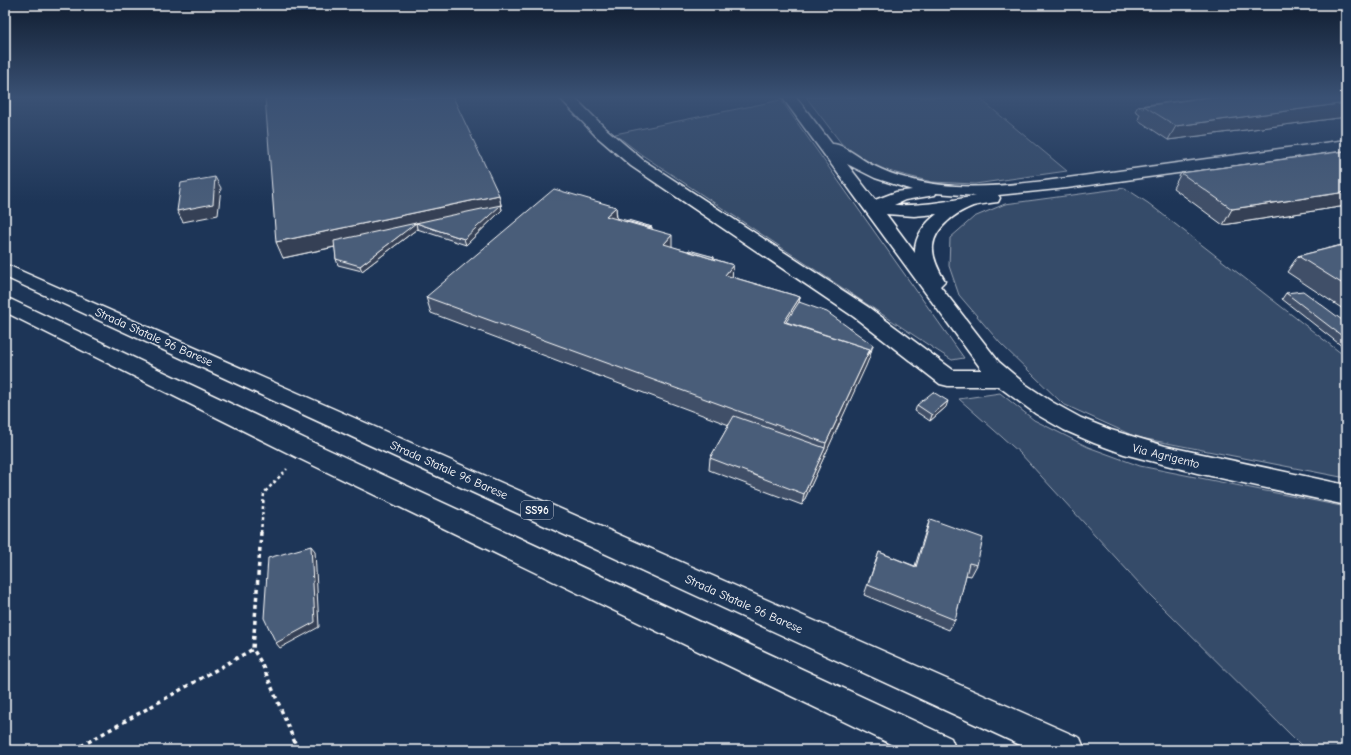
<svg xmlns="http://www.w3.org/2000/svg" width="1351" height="755" viewBox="0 0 1351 755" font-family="'Comic Neue',sans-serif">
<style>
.green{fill:#364b69;stroke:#9aa5b4}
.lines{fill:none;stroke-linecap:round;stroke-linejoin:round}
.minor-casing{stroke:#fff;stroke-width:3}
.major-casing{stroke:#fff;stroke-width:3}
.path-far1{stroke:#fff;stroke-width:2.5;stroke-dasharray:3 3;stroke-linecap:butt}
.path{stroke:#fff;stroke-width:3.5;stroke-dasharray:4 4;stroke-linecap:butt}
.minor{fill:#1d3557;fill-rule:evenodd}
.major{fill:#1d3557;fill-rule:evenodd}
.wall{fill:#405068;stroke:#fff}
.shaded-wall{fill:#344155;stroke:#fff}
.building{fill:#4a5d79;stroke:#fff}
.labels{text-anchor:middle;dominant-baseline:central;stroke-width:3.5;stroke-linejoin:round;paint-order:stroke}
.shield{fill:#1d3557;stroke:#bbc2cd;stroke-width:1}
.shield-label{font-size:11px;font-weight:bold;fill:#fff}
.street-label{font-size:12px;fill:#fff;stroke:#1d3557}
</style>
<rect width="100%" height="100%" fill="#1d3557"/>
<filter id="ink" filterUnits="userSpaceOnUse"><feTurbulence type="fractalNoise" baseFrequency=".025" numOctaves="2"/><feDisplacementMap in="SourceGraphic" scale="8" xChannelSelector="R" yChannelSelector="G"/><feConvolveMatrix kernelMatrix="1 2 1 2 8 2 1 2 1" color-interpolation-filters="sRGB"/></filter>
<g filter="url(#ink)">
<g class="green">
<path d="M806,97H978L1067,171L975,184L932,182L888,171L855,155L841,143Z"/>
<path d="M781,100L964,358L952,360L933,348L642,155L615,134Z"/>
<path d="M1125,188L1148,203L1346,357V478L1136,437L1063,404L1000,343L959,295L949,266L950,238L974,217L1005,204Z"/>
<path d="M1000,393L1034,420L1088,447L1140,466L1346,507V750H1306L1150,595L1020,453L959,399Z"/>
</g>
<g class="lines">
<g class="minor-casing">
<path id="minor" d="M559,97H574L605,128L643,160L868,307L953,370H982L782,97H796L832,144C842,143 862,160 872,165C884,171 897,176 910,179C953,191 1001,186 1045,181L1346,140V150L1067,188L998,195L1000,198L998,202C990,203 981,204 973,206C957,212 935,227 933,246C932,258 939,271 945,281L940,286L999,362L1025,384L1052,402L1081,418L1111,430L1165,446L1346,485V505L1197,473L1124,454L1094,443L1064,430L1036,414L998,386H948L940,384L854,317L631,166L595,135ZM847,164L875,178L912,190L896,192L875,200ZM936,193L976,196C948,201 923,206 894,205L905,200L935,195ZM886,214L914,216L937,214C925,223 914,237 915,253Z"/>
</g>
<g class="major-casing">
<g id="major">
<path d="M5,264L1080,738L1085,750H1031L5,277Z"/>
<path d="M5,298L12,300L314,443L951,738L956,750H903L296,457L5,312Z"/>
</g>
</g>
<path class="path-far1" d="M261,533L264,493L287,469"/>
<g class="path">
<path d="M261,532L253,649L262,664L298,750"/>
<path d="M74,750L253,649"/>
</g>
<use href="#minor" class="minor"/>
<use href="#major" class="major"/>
</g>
<g class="wall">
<path d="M1346,97V117L1168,140L1138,120L1140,114L1135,111L1138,106Z"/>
<path d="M1346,151V206L1223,225L1173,188L1181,173Z"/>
<path d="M499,195L502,210L466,245L417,229L362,271L338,265L336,259L335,247L283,258Z"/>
<path d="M616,207L617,218L652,227V229L672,247L688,251L714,257V259L733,265L732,277L800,297L799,302L870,356L802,505L709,470L710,458L729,425L431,313L426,297Z"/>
<path d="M1346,244V311L1287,272L1298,256Z"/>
<path d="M1286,293L1346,323V346L1343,347L1282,299Z"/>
<path d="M917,405L946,407L930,421L915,411Z"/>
<path d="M930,519L977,565L971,576L966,575L955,620L949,630L864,595L879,552L915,566L926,530Z"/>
</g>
<g class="shaded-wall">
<path d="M1346,103V117L1168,140L1176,126Z"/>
<path d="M215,177L221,188L218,215L183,222L177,211Z"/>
<path d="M1346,192V206L1223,225L1232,209Z"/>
<path d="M499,195L502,210L466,245L464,239L416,223L417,229L362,271L360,266L404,232L283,258L276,242Z"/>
<path d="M616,207L617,223L606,216Z"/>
<path d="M672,235V251L664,244Z"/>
<path d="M733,265L732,281L725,275Z"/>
<path d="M800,297L797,314L784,327V322Z"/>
<path d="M873,345L870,356L866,366L802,505L804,494L825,448L826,443L870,349Z"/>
<path d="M948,401L946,407L930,421L932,415Z"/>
<path d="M311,546L315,551L319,627L280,648L276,643Z"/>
</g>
<g class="building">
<path d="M265,97H453L499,195L276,242Z"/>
<path d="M1206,97H1210L1144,106L1143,109L1138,106Z"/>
<path d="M1210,97H1346V103L1176,126L1144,106Z"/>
<path d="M1346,151V192L1232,209L1181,173Z"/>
<path d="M215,177L213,204L177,211L181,183Z"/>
<path d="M554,189L616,207L606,216L672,235L664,244L733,265L725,275L800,297L784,322L870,349L826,443L426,297Z"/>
<path d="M501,205L464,239L416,223L448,216Z"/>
<path d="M628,220L652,227L651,228L626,221Z"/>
<path d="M416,223L360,266L336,259L334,241Z"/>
<path d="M1346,244V286L1298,256Z"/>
<path d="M689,250L714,257L713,259L688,251Z"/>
<path d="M1303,291L1346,323V339L1286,293Z"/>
<path d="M799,302L827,312L873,345L869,354L870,349L786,322Z"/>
<path d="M933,392L948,401L932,415L917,405Z"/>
<path d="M734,416L825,448L804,494L710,458Z"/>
<path d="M930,519L983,538L977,565L969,563L955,620L868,585L879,552L916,567Z"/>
<path d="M311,546L315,622L276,643L264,618L268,558Z"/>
</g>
</g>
<linearGradient id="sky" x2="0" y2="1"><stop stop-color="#101d30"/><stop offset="0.48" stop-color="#3a5174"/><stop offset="1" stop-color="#3a5174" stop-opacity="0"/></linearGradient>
<rect width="1351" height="203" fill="url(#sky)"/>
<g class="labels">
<rect class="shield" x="521" y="501" width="32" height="18" rx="3"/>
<g class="shield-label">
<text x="537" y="510">SS96</text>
</g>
<g class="street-label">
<text transform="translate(154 337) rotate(24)">Strada Statale 96 Barese</text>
<text transform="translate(1166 456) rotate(14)">Via Agrigento</text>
<text transform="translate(449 470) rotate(24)">Strada Statale 96 Barese</text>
<text transform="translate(744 604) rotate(24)">Strada Statale 96 Barese</text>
</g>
</g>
<rect width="1351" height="755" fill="none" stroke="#1d3557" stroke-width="20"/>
<rect x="10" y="10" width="1331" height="735" fill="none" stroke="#fff" stroke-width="1.5" filter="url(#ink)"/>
</svg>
